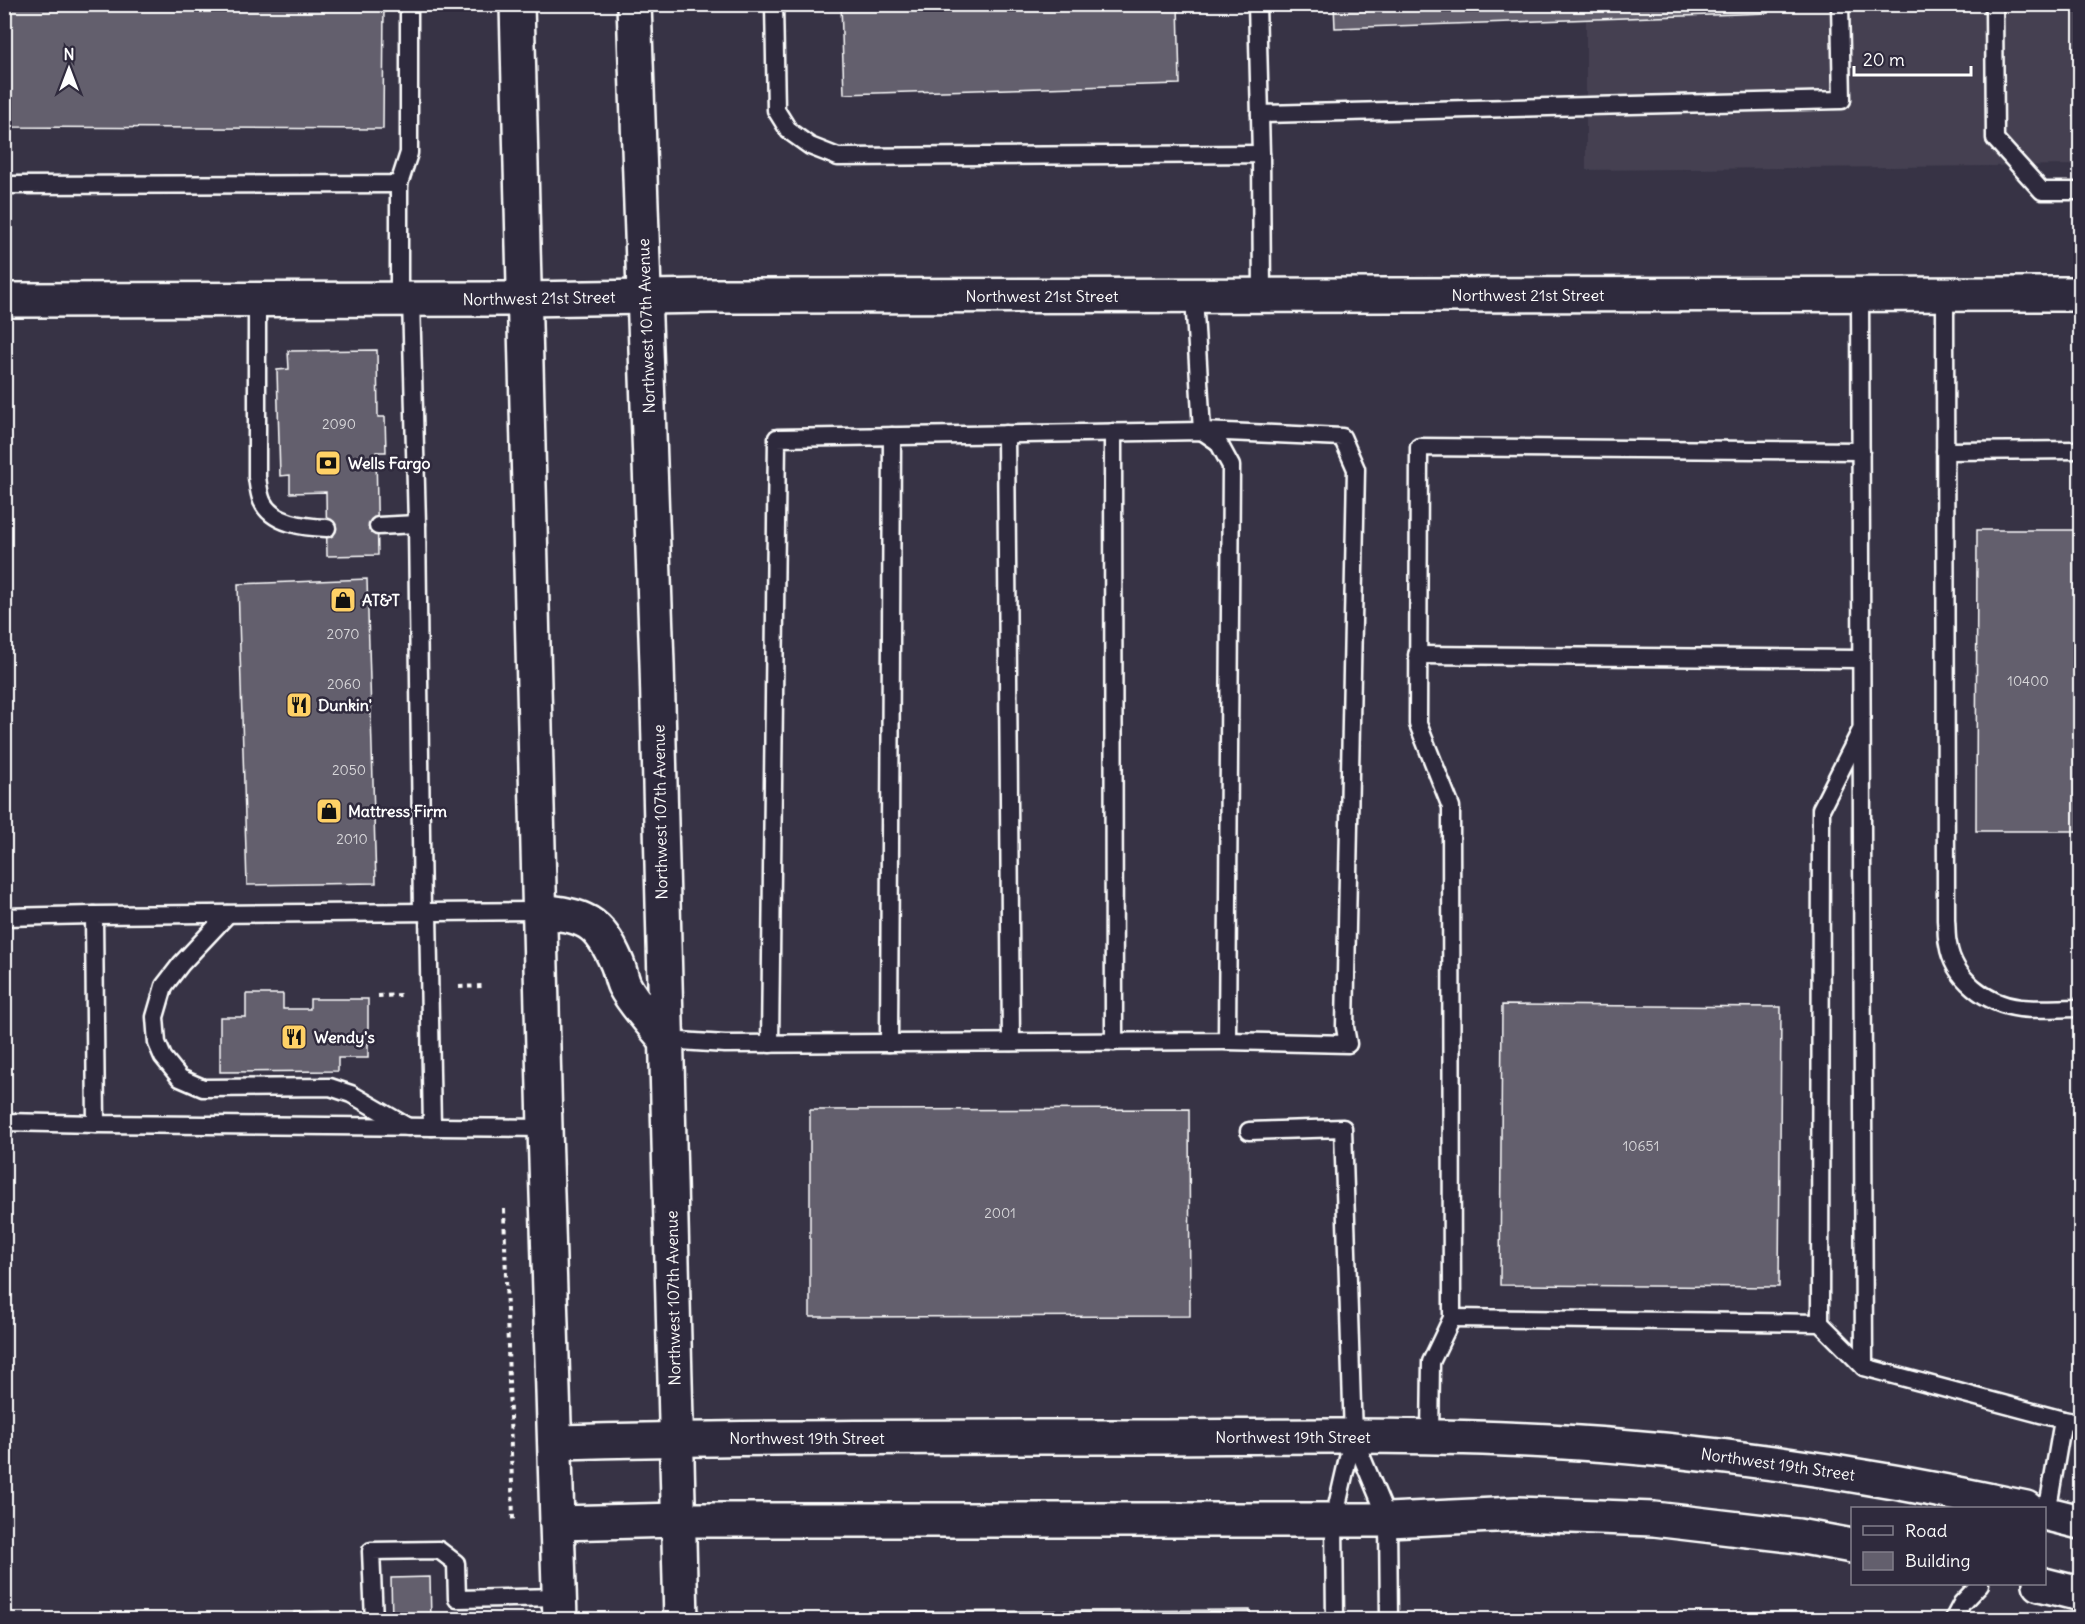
<svg xmlns="http://www.w3.org/2000/svg" width="2085" height="1624" viewBox="0 0 2085 1624" font-family="Delius,sans-serif">
<style>
.built{fill:#444051}
.building{fill:#635f6d;stroke:#fff;stroke-width:1.5}
.lines{fill:none;stroke-linecap:round;stroke-linejoin:round}
.service-casing{stroke:#fff;stroke-width:21}
.tertiary-casing{stroke:#fff;stroke-width:38}
.secondary-casing{stroke:#fff;stroke-width:38}
.path{stroke:#fff;stroke-width:4;stroke-dasharray:4.5 4.5;stroke-linecap:butt}
.service{stroke:#2f2a3d;stroke-width:16}
.tertiary{stroke:#2f2a3d;stroke-width:33}
.secondary{stroke:#2f2a3d;stroke-width:33}
.labels{text-anchor:middle;dominant-baseline:central;stroke-width:5;stroke-linejoin:round;paint-order:stroke}
.number-label{font-size:14px;fill:#d8d7da}
.street-label{font-size:16px;fill:#fff;stroke:#2f2a3d}
.poi-label{font-size:16px;font-weight:bold;fill:#fff;stroke:#2f2a3d;text-anchor:start}
</style>
<rect width="100%" height="100%" fill="#373345"/>
<filter id="ink" filterUnits="userSpaceOnUse"><feTurbulence type="fractalNoise" baseFrequency=".0167" numOctaves="2"/><feDisplacementMap in="SourceGraphic" scale="12" xChannelSelector="R" yChannelSelector="G"/><feConvolveMatrix kernelMatrix="1 2 1 2 8 2 1 2 1" color-interpolation-filters="sRGB"/></filter>
<g filter="url(#ink)">
<path class="built" d="M1586,5H2080V165L1586,170Z"/>
<g class="building">
<path d="M4,4H384L383,129L4,127Z"/>
<path d="M841,4H1178L1180,84L844,94Z"/>
<path d="M1334,4H1768V13L1335,28Z"/>
<path d="M377,350L378,417H385L386,452H376L378,555L327,556L326,492L290,493V475L280,476L277,370L289,369L288,351Z"/>
<path d="M1977,530H2080V831H1976Z"/>
<path d="M367,579L376,883L247,885L238,584Z"/>
<path d="M246,994H283V1009H310V999H368V1058H338V1071L220,1072V1017H246Z"/>
<path d="M1502,1005L1781,1007L1779,1287L1500,1285Z"/>
<path d="M1189,1109L1190,1316L810,1317V1110Z"/>
<path d="M430,1577L431,1620H392L391,1578Z"/>
<path d="M1250,1610V1620H872V1612Z"/>
<path d="M330,1611V1620H294V1612Z"/>
</g>
<g class="lines">
<g class="service-casing">
<g id="service">
<path d="M774,4L776,110L789,131L810,146L838,157L1261,154L1262,295"/>
<path d="M1257,4L1261,154"/>
<path d="M1994,4L1995,139L2042,191H2080"/>
<path d="M1260,114L1842,100L1840,4"/>
<path d="M399,184V299"/>
<path d="M4,185L399,184L409,153V4"/>
<path d="M1860,294L1864,1367L2063,1420L2047,1513L2044,1515"/>
<path d="M1945,294L1946,920C1947,928 1946,936 1948,944C1953,978 1986,1004 2020,1008C2039,1010 2061,1008 2080,1008"/>
<path d="M411,299L417,524L422,912"/>
<path d="M257,300V477C258,484 259,494 262,501C272,524 305,527 327,528"/>
<path d="M1113,432L1114,1042"/>
<path d="M1006,434L1011,1042"/>
<path d="M1945,451L2080,450"/>
<path d="M378,526L417,524"/>
<path d="M1417,655L1861,659"/>
<path d="M539,911L94,915L96,1124L545,1128"/>
<path d="M428,912L432,1127"/>
<path d="M228,914L181,964L164,986L155,1017L157,1043L163,1057L180,1078L203,1088L330,1087L351,1094L408,1127"/>
<path d="M4,917L94,915"/>
<path d="M666,1040L725,1044L1227,1041L1231,466L1218,442L1202,431L1194,296"/>
<path d="M889,1043L892,436"/>
<path d="M770,1044L777,438L1202,431L1342,437L1356,469L1345,1027L1348,1044L1227,1041"/>
<path d="M4,1122L96,1124"/>
<path d="M1249,1131L1343,1128L1353,1436L1334,1519L1335,1620"/>
<path d="M1452,1318L1820,1323L1864,1367"/>
<path d="M1820,1323L1821,809L1860,732"/>
<path d="M2063,1420L2080,1423"/>
<path d="M1353,1436L1388,1520L1389,1620"/>
<path d="M1430,1438L1431,1362L1452,1318L1451,807L1418,724L1419,447L1861,451"/>
<path d="M374,1620L371,1551L439,1550L456,1563L457,1599L559,1597"/>
<path d="M1953,1620L1962,1603L1980,1584"/>
</g>
</g>
<g class="tertiary-casing">
<g id="tertiary">
<path d="M4,300L524,299L711,296L2080,294"/>
<path d="M555,1442C743,1437 931,1437 1119,1437C1262,1437 1406,1433 1549,1441C1710,1450 1869,1474 2026,1508"/>
<path d="M2044,1513L2080,1522"/>
<path d="M557,1523L679,1520H1388L1516,1514L1654,1519L1798,1536L1852,1546"/>
<path d="M2040,1584L2080,1594"/>
</g>
</g>
<g class="secondary-casing">
<g id="secondary">
<path d="M517,4L545,1128L560,1620"/>
<path d="M634,4L657,664L681,1620"/>
<path d="M539,911C584,916 598,919 617,963C620,970 621,978 624,985C633,1003 653,1024 666,1040"/>
</g>
</g>
<g class="path">
<path d="M459,987L482,986"/>
<path d="M378,996L403,995"/>
<path d="M504,1209L513,1520"/>
</g>
<use href="#service" class="service"/>
<use href="#tertiary" class="tertiary"/>
<use href="#secondary" class="secondary"/>
</g>
</g>
<defs>
<g id="bank-square" transform="scale(1.35)"><rect x="-9" y="-9" width="18" height="18" rx="4" fill="#ffd166" stroke="#2f2a3d"/><path d="M-6-4H6V4H-6ZM0-2.3a2.3 2.3 0 1 0 0 4.6a2.3 2.3 0 1 0 0-4.6Z" fill="#111"/></g>
<g id="shop-square" transform="scale(1.35)"><rect x="-9" y="-9" width="18" height="18" rx="4" fill="#ffd166" stroke="#2f2a3d"/><path d="M-5-2.5h2.3a2.7 3.5 0 0 1 5.4 0H5L5.5 6h-11ZM-1.5-2.5h3a1.5 2.3 0 0 0-3 0Z" fill="#111"/></g>
<g id="restaurant-square" transform="scale(1.35)"><rect x="-9" y="-9" width="18" height="18" rx="4" fill="#ffd166" stroke="#2f2a3d"/><path d="M-5-6h1v4h1v-4h1v4h1v-4h1v5L-1.5 .5V6h-2V.5L-5-1ZM5-6V6H3V1.5H1.5Q1.5-4 5-6Z" fill="#111"/></g>
</defs>
<g fill-rule="evenodd">
<use href="#bank-square" x="328" y="463"/>
<use href="#shop-square" x="343" y="600"/>
<use href="#restaurant-square" x="299" y="705"/>
<use href="#shop-square" x="329" y="811"/>
<use href="#restaurant-square" x="294" y="1037"/>
</g>
<g class="labels">
<g class="number-label">
<text x="339" y="424">2090</text>
<text x="343" y="634">2070</text>
<text x="2028" y="681">10400</text>
<text x="344" y="684">2060</text>
<text x="349" y="770">2050</text>
<text x="352" y="839">2010</text>
<text x="1641" y="1146">10651</text>
<text x="1000" y="1213">2001</text>
</g>
<g class="street-label">
<text x="1528" y="295">Northwest 21st Street</text>
<text x="1042" y="296">Northwest 21st Street</text>
<text transform="translate(539 298) rotate(-1)">Northwest 21st Street</text>
<text transform="translate(646 326) rotate(-92)">Northwest 107th Avenue</text>
<text transform="translate(660 812) rotate(-91)">Northwest 107th Avenue</text>
<text transform="translate(673 1298) rotate(-91)">Northwest 107th Avenue</text>
<text x="1293" y="1437">Northwest 19th Street</text>
<text x="807" y="1438">Northwest 19th Street</text>
<text transform="translate(1778 1464) rotate(8)">Northwest 19th Street</text>
</g>
<g class="poi-label">
<text x="348" y="463">Wells Fargo</text>
<text x="362" y="600">AT&amp;T</text>
<text x="318" y="705">Dunkin'</text>
<text x="348" y="811">Mattress Firm</text>
<text x="314" y="1037">Wendy's</text>
</g>
</g>
<rect width="2085" height="1624" fill="none" stroke="#2f2a3d" stroke-width="24"/>
<rect x="12" y="12" width="2061" height="1600" fill="none" stroke="#fff" stroke-width="2" filter="url(#ink)"/>
<rect x="1851" y="1507" width="195" height="78" fill="#2f2a3d" stroke="#827f8b" stroke-width="1.5"/>
<rect x="1863" y="1526" width="30" height="9" fill="#2f2a3d" stroke="#827f8b" stroke-width="1.5"/>
<text x="1905" y="1537" font-size="18" fill="#ffffff">Road</text>
<rect x="1863" y="1552" width="30" height="18" fill="#635f6d" stroke="#827f8b" stroke-width="1.5"/>
<text x="1905" y="1567" font-size="18" fill="#ffffff">Building</text>
<g transform="translate(69 69)" stroke="#2f2a3d" stroke-width="4.5" paint-order="stroke">
<path d="M0-4.5L10 22L0 15L-10 22Z" fill="#ffffff"/>
<text y="-9" font-size="16" font-weight="bold" text-anchor="middle" fill="#ffffff">N</text>
</g>
<path d="M1854 66v9h117v-9" fill="none" stroke="#ffffff" stroke-width="3"/>
<text x="1863" y="66" font-size="18" fill="#ffffff" stroke="#2f2a3d" stroke-width="4.5" paint-order="stroke">20 m</text>
</svg>
